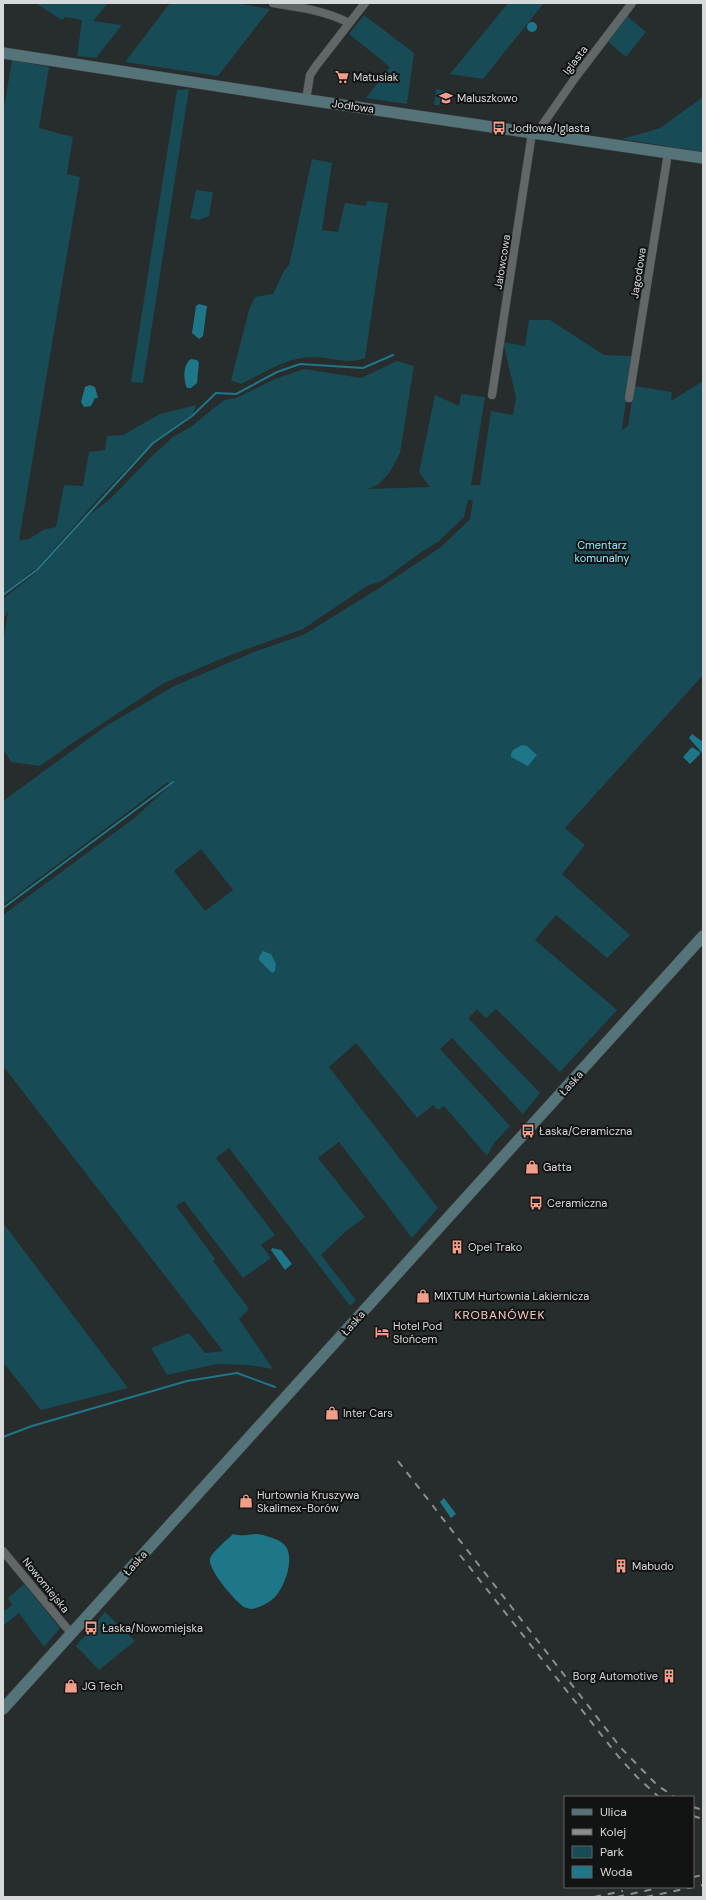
<svg xmlns="http://www.w3.org/2000/svg" width="706" height="1900" viewBox="0 0 706 1900" font-family="'DM Sans',sans-serif">
<style>
.green{fill:#174b55;fill-rule:evenodd}
.water{fill:#1e7788}
.lines{fill:none;stroke-linecap:round;stroke-linejoin:round}
.stream{stroke:#1e7788;stroke-width:2}
.street-casing{stroke:#434748;stroke-width:9}
.secondary-casing{stroke:#434748;stroke-width:12}
.street{stroke:#616667;stroke-width:8}
.secondary{stroke:#55747a;stroke-width:11}
.rail{stroke:#8a8e8f;stroke-width:2;stroke-dasharray:7 7;stroke-linecap:butt}
.labels{text-anchor:middle;dominant-baseline:central;stroke-width:4;stroke-linejoin:round;paint-order:stroke}
.street-label{font-size:11px;fill:#d6d9da;stroke:#121414}
.poi-label{font-size:11px;fill:#d6d9da;stroke:#121414;text-anchor:start}
.park-label{font-size:11px;fill:#90ebfe;stroke:#121414}
.neighbourhood-label{font-size:12px;letter-spacing:1px;fill:#ffccc0;stroke:#121414}
</style>
<rect width="100%" height="100%" fill="#272c2d"/>
<g class="green">
<path d="M35,3H108L93,21L122,25L96,58L77,56L82,20L65,17L62,20Z"/>
<path d="M170,3H235L270,9L218,76L125,62Z"/>
<path d="M508,3H544L483,79L450,74Z"/>
<path d="M364,15L414,53L407,104L366,98L390,67L349,34Z"/>
<path d="M626,15L646,32L626,57L607,41Z"/>
<path d="M12,60L49,67L39,128L73,137L67,174L80,177L19,540L29,539L43,530L56,527L64,485L83,486L89,452L105,450L107,436L123,435L160,414L196,405L193,414L153,442L98,499L38,567L3,594V113Z"/>
<path d="M189,89L143,383L131,382L177,90Z"/>
<path d="M436,89L445,91L444,96L439,105H434Z"/>
<path d="M703,97V152L622,139L660,128Z"/>
<path d="M312,159L332,163L322,230L338,232L345,203L366,206L367,201L388,203L365,358C349,365 329,357 313,357C287,357 264,373 241,384L231,380L249,310L255,297L273,294L284,271L289,265Z"/>
<path d="M196,190L213,192L209,216L198,220L190,218Z"/>
<path d="M529,320H550L604,355L632,356L622,430L628,426L634,386L672,392L671,401L703,381V675L565,828L585,845L562,874L630,935L607,958L556,915L535,940L617,1010L560,1072L496,1009L486,1018L477,1009L468,1018L540,1093L523,1114L452,1038L440,1049L510,1126L494,1143L487,1156L444,1106L438,1110L433,1105L417,1118L356,1043L329,1067L438,1208L412,1238L339,1142L318,1158L365,1217L344,1233L321,1255L356,1300L350,1306L229,1148L216,1158L275,1235L261,1245L271,1258L243,1278L184,1201L176,1206L215,1259L213,1261L249,1309L239,1319L273,1369L248,1365L217,1364L167,1375L151,1348L189,1333L205,1353L223,1351L3,1066V915L133,819L171,785L168,782L3,905V801L103,728L174,686L254,652L305,634L384,585L441,547L470,519L473,500H468L464,517L438,542L420,553L382,581L367,586L303,629L233,654L164,683L74,742L40,766L11,762L3,749V642L8,611L3,620V599L37,572L89,515L110,499L153,455L173,437L192,426L224,400L236,398L275,379L304,369L361,378L397,361L414,366L400,453L390,472L379,484L368,489L430,487L419,472L435,395L459,406L461,394L485,397L471,485H480L491,411L513,415L516,397L503,342L525,346ZM201,849L233,890L205,911L174,871Z"/>
<path d="M3,1223L128,1388L41,1410L3,1362Z"/>
<path d="M24,1584L60,1628L44,1647L19,1613L3,1626V1612L12,1605L8,1598Z"/>
<path d="M105,1612L135,1641L99,1670L76,1646Z"/>
</g>
<g class="water">
<circle cx="532" cy="27" r="5"/>
<path d="M199,304L207,306L203,336L199,339L192,333L196,306Z"/>
<path d="M191,359L197,360L199,363L197,383L191,388H187C183,379 183,364 191,359Z"/>
<path d="M90,385L95,387L98,398H95L91,406L84,407L81,402L85,387Z"/>
<path d="M692,734L703,742V754L689,738Z"/>
<path d="M522,745L527,746L537,755L528,766L511,757V754L513,750Z"/>
<path d="M692,747L700,752V754L690,764L683,757Z"/>
<path d="M263,951L271,954L276,964L275,971L272,973L259,960V957Z"/>
<path d="M272,1248L281,1250L292,1264L285,1270L271,1250Z"/>
<path d="M444,1498L456,1514L451,1518L440,1502Z"/>
<path d="M233,1534C242,1537 249,1534 257,1534C264,1535 275,1538 281,1542C298,1552 285,1587 275,1597C269,1603 260,1607 253,1609C250,1609 246,1608 244,1607C235,1601 208,1570 210,1559C211,1553 228,1539 233,1534Z"/>
</g>
<g class="lines">
<g class="stream">
<path d="M3,595L37,570L153,443L192,416L216,393L236,394L277,372L300,364L363,368L393,355"/>
<path d="M3,908L173,782"/>
<path d="M3,1437L32,1426L187,1381L237,1373L275,1387"/>
</g>
<g class="street-casing">
<g id="street">
<path d="M273,3C299,7 326,11 349,23"/>
<path d="M306,100L310,75L316,66L365,3"/>
<path d="M540,133L543,124L575,78L632,3"/>
<path d="M492,395L532,133"/>
<path d="M629,398L668,153"/>
<path d="M3,1551L65,1626L72,1633"/>
</g>
</g>
<g class="secondary-casing">
<g id="secondary">
<path d="M3,53L295,98L703,158"/>
<path d="M3,1709L703,936"/>
</g>
</g>
<use href="#street" class="street"/>
<use href="#secondary" class="secondary"/>
<g class="rail">
<path d="M398,1461L621,1748L658,1786L675,1797"/>
<path d="M460,1555L618,1756L637,1777L659,1797"/>
<path d="M693,1807L703,1810"/>
<path d="M693,1816L703,1819"/>
<path d="M693,1877L703,1875"/>
<path d="M594,1897L623,1891"/>
<path d="M617,1897L654,1889"/>
<path d="M646,1897L703,1885"/>
</g>
</g>
<defs>
<g id="supermarket-bare" transform="scale(1.08)"><path d="M-6-5.5h2.5l.6 2H6L4.5 2H-2.5L-4.4-4H-6ZM-1.5 3.2a1.3 1.3 0 1 0 .1 0ZM3 3.2a1.3 1.3 0 1 0 .1 0Z" fill="#f49e8a" stroke="#121414" stroke-width="2.5" paint-order="stroke"/></g>
<g id="school-bare" transform="scale(1.08)"><path d="M0-5L7-2L0 1L-7-2ZM-4 1L0 2.5L4 1V4Q0 6-4 4Z" fill="#f49e8a" stroke="#121414" stroke-width="2.5" paint-order="stroke"/></g>
<g id="bus-bare" transform="scale(1.08)"><path d="M-5-6H5V4H4V6H2V4H-2V6H-4V4H-5ZM-3.5-4V0h7V-4ZM-3.5 1.2v1.5H-2V1.2ZM2 1.2v1.5H3.5V1.2Z" fill="#f49e8a" stroke="#121414" stroke-width="2.5" paint-order="stroke"/></g>
<g id="shop-bare" transform="scale(1.08)"><path d="M-5-2.5h2.3a2.7 3.5 0 0 1 5.4 0H5L5.5 6h-11ZM-1.5-2.5h3a1.5 2.3 0 0 0-3 0Z" fill="#f49e8a" stroke="#121414" stroke-width="2.5" paint-order="stroke"/></g>
<g id="building-bare" transform="scale(1.08)"><path d="M-4-6H4V6H1V3H-1V6H-4ZM-2.5-4.3h1.7v1.8h-1.7ZM.8-4.3h1.7v1.8H.8ZM-2.5-1h1.7V.8h-1.7ZM.8-1h1.7V.8H.8Z" fill="#f49e8a" stroke="#121414" stroke-width="2.5" paint-order="stroke"/></g>
<g id="hotel-bare" transform="scale(1.08)"><path d="M-6-4.5h1.5V1H6V5H4.5V3h-9V5H-6ZM-4 0a1.8 1.8 0 1 1 3.6 0ZM.5 0V-2.5h3Q6-2.5 6 0Z" fill="#f49e8a" stroke="#121414" stroke-width="2.5" paint-order="stroke"/></g>
</defs>
<g fill-rule="evenodd">
<use href="#supermarket-bare" x="342" y="77"/>
<use href="#school-bare" x="446" y="98"/>
<use href="#bus-bare" x="499" y="128"/>
<use href="#bus-bare" x="528" y="1131"/>
<use href="#shop-bare" x="532" y="1167"/>
<use href="#bus-bare" x="536" y="1203"/>
<use href="#building-bare" x="457" y="1247"/>
<use href="#shop-bare" x="423" y="1296"/>
<use href="#hotel-bare" x="382" y="1332"/>
<use href="#shop-bare" x="332" y="1413"/>
<use href="#shop-bare" x="246" y="1501"/>
<use href="#building-bare" x="621" y="1566"/>
<use href="#bus-bare" x="91" y="1628"/>
<use href="#building-bare" x="669" y="1676"/>
<use href="#shop-bare" x="71" y="1686"/>
</g>
<g class="labels">
<g class="street-label">
<text transform="translate(575 60) rotate(-53)">Iglasta</text>
<text transform="translate(353 106) rotate(8)">Jodłowa</text>
<text transform="translate(502 262) rotate(-81)">Jałowcowa</text>
<text transform="translate(638 273) rotate(-81)">Jagodowa</text>
<text transform="translate(571 1083) rotate(-48)">Łaska</text>
<text transform="translate(353 1323) rotate(-48)">Łaska</text>
<text transform="translate(135 1563) rotate(-48)">Łaska</text>
<text transform="translate(46 1585) rotate(51)">Nowomiejska</text>
</g>
<g class="poi-label">
<text x="353" y="77">Matusiak</text>
<text x="457" y="98">Maluszkowo</text>
<text x="510" y="128">Jodłowa/Iglasta</text>
<text x="539" y="1131">Łaska/Ceramiczna</text>
<text x="543" y="1167">Gatta</text>
<text x="547" y="1203">Ceramiczna</text>
<text x="468" y="1247">Opel Trako</text>
<text x="434" y="1296">MIXTUM Hurtownia Lakiernicza</text>
<text x="393" y="1326">Hotel Pod<tspan x="393" dy="13">Słońcem</tspan></text>
<text x="343" y="1413">Inter Cars</text>
<text x="257" y="1495">Hurtownia Kruszywa<tspan x="257" dy="13">Skalimex-Borów</tspan></text>
<text x="632" y="1566">Mabudo</text>
<text x="102" y="1628">Łaska/Nowomiejska</text>
<text x="658" y="1676" text-anchor="end">Borg Automotive</text>
<text x="82" y="1686">JG Tech</text>
</g>
<g class="park-label">
<text x="602" y="545">Cmentarz<tspan x="602" dy="13">komunalny</tspan></text>
</g>
<g class="neighbourhood-label">
<text x="500" y="1315">KROBANÓWEK</text>
</g>
</g>
<rect width="706" height="1900" fill="none" stroke="#d6d9da" stroke-width="8"/>
<rect x="564" y="1796" width="130" height="92" fill="#121414" stroke="#606363"/>
<rect x="572" y="1809" width="20" height="6" fill="#55747a" stroke="#606363"/>
<text x="600" y="1816" font-size="12" fill="#d6d9da">Ulica</text>
<rect x="572" y="1829" width="20" height="6" fill="#8a8e8f" stroke="#606363"/>
<text x="600" y="1836" font-size="12" fill="#d6d9da">Kolej</text>
<rect x="572" y="1846" width="20" height="12" fill="#174b55" stroke="#606363"/>
<text x="600" y="1856" font-size="12" fill="#d6d9da">Park</text>
<rect x="572" y="1866" width="20" height="12" fill="#1e7788" stroke="#606363"/>
<text x="600" y="1876" font-size="12" fill="#d6d9da">Woda</text>
</svg>
